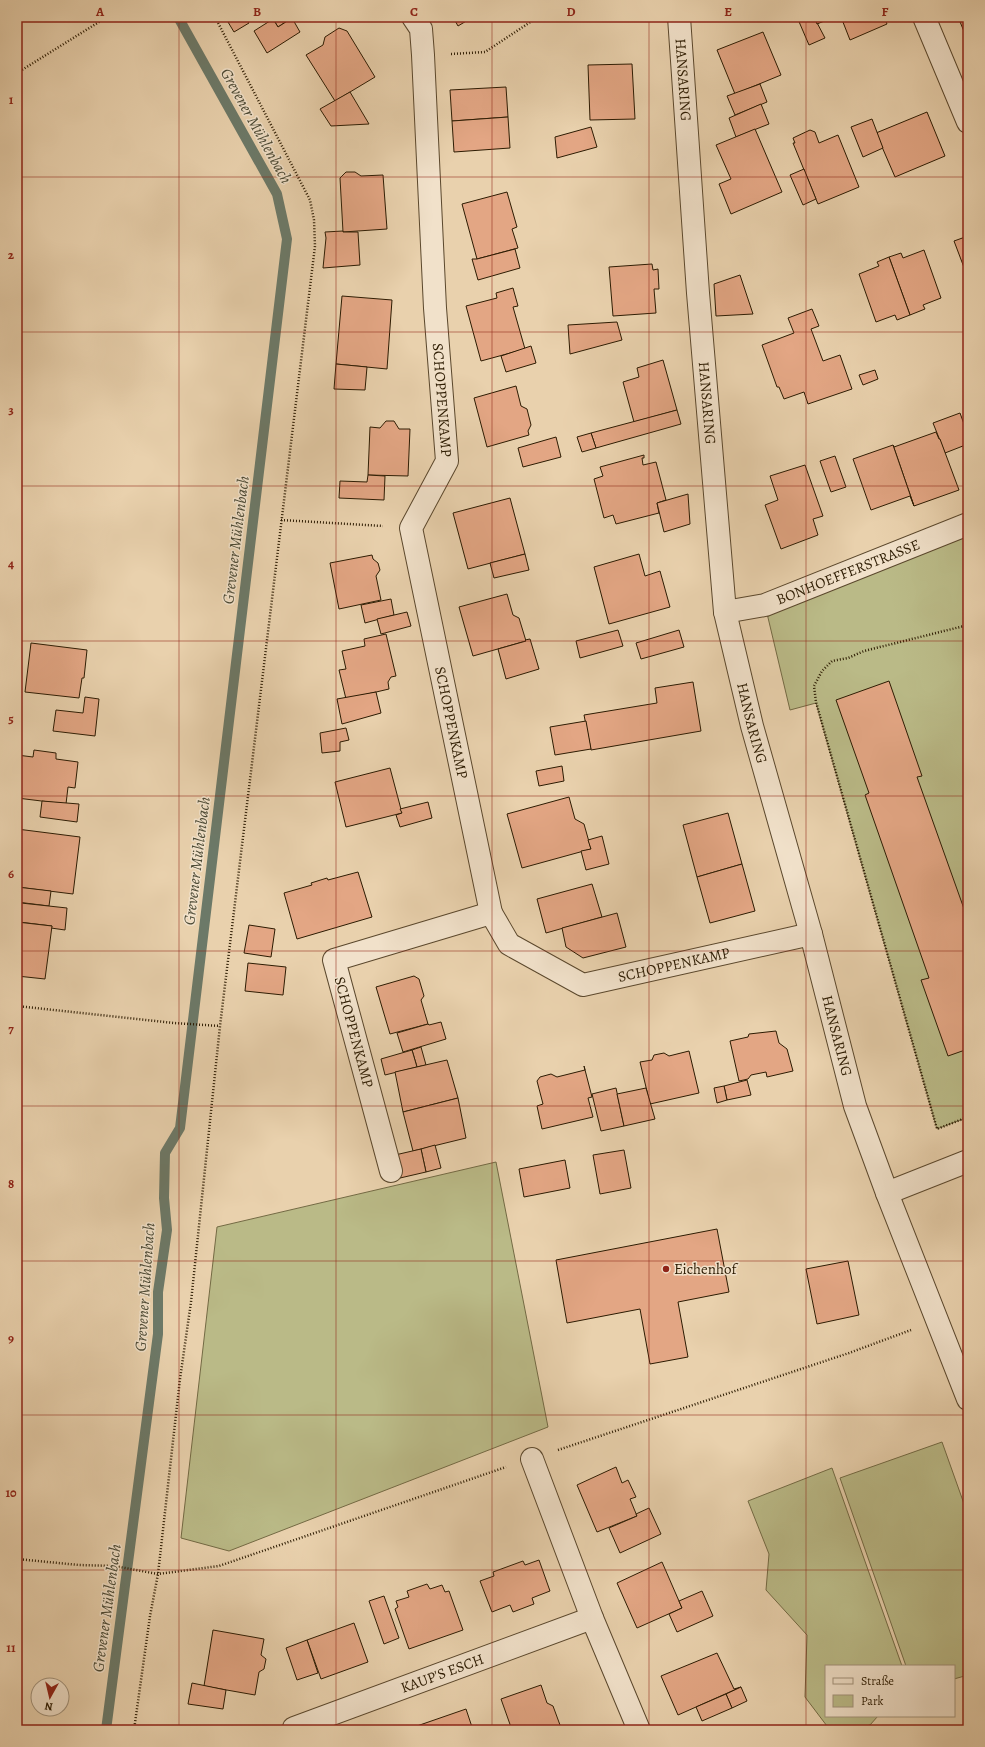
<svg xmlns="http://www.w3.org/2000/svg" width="985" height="1747" viewBox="0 0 985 1747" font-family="Alegreya,serif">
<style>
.green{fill:#baba87;stroke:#736a44}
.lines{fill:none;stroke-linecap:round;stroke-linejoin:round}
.stream{stroke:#6c7968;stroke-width:10}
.building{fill:#e3a684;stroke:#2c1b02}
.street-casing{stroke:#5b482d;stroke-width:24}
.path{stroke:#2c1b02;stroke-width:2.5;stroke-dasharray:1 2;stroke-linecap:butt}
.street{stroke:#f1e1ca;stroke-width:22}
.grid{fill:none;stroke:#8f2418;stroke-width:1;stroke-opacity:0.55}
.poi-dot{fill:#8f2418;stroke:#f1e1ca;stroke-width:1.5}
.labels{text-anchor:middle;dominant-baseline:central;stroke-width:3;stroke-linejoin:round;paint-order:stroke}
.street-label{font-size:15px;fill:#2c1b02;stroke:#f1e1ca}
.poi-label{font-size:15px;fill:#2c1b02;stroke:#f1e1ca;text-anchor:start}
.water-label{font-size:16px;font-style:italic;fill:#4c4a35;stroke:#f1e1ca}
.neatline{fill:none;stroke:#8f2418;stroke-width:1.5}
.grid-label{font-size:13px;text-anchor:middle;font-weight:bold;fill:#8f2418}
</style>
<rect width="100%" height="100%" fill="#e9d1ad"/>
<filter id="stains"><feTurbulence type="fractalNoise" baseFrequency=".005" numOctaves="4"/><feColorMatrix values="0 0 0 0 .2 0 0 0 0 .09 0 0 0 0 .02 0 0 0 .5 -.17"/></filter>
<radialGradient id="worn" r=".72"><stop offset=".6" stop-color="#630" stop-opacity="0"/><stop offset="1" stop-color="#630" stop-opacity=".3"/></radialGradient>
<g class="green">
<path d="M968,524V1117L937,1129L816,703L790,710L765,605Z"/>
<path d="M496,1162L548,1427L229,1551L181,1538L217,1227Z"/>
<path d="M942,1442L968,1515V1675L954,1679V1666H906L840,1478Z"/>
<path d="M832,1468L902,1666H826V1716H878L870,1725L848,1730H830L805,1697L807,1635L766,1590L769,1554L748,1501Z"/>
</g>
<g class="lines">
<path class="stream" d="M106,1730L158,1334V1292L167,1230L164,1198L165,1153L180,1128L287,239L277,194L178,17"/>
</g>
<g class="building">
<path d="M225,17H245L249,23L234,32Z"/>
<path d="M272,17H293L278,27Z"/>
<path d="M453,17H473L458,26Z"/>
<path d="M797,17H814L825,38L809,45Z"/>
<path d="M814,17H834L817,24Z"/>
<path d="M841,17H884L887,24L850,40Z"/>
<path d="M958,17H968V41Z"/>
<path d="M292,18L300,32L267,53L254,31L273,19L278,27Z"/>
<path d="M339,28L347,31L375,77L335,101L306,55L323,45L325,37Z"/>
<path d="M763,32L781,75L735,94L717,50Z"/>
<path d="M632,64L635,119L590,120L588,65Z"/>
<path d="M760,84L767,102L735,115L727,96Z"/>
<path d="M506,87L508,117L452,121L450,90Z"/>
<path d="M350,92L369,124L331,126L320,109Z"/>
<path d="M761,104L769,124L736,137L729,118Z"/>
<path d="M927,112L945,156L895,177L876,133Z"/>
<path d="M508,117L510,148L454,152L452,121Z"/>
<path d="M872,119L883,148L863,157L851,127Z"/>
<path d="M591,127L597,147L557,158L555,137Z"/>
<path d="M755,129L782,192L731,214L719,184L731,179L716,145Z"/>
<path d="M810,130L815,132L819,143L838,135L859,187L818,204L793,143H795L793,138Z"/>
<path d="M804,169L816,199L803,205L790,175Z"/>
<path d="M346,172H355L361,176L383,175L387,229L343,232L340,178Z"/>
<path d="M507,192L517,227L512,229L518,248L477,259L462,204Z"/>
<path d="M343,231V232H358L360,265L323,268L326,238L325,232Z"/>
<path d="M968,236V278L954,241Z"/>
<path d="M515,249L520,268L478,280L472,259H477Z"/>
<path d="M924,250L941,298L923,305L925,309L910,315L889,257L901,253L903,258Z"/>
<path d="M889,257L910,315L897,320L895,315L876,322L859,274L879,266L877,262Z"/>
<path d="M652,264L653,270L658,269L659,289H654L656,313L613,316L609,267Z"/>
<path d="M740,275L753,314L716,316L714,284Z"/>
<path d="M513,288L518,306L513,307L525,349L481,361L466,306L497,298L496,293Z"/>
<path d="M342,296L392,300L387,369L336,364Z"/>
<path d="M812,309L819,326L811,329L823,361L840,355L852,389L808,404L804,392L784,399L779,387H777L762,345L794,333L788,318Z"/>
<path d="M617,322L622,340L570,354L568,325Z"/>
<path d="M531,346L536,363L506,372L501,356Z"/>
<path d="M663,360L677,410L634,422L623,382L639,377L637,368Z"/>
<path d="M336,364L367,367L365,390L334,389Z"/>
<path d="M875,370L878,379L863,385L859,375Z"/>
<path d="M516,386L521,406L527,409L531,425L528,431L529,435L487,447L474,398Z"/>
<path d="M677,410L681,424L596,448L591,433Z"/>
<path d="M960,413L968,435V444L945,453L933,423Z"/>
<path d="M386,421H394L399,429H410L408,476L368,475L370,427L380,428Z"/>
<path d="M936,432L939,439H940L959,490L914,506L893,445L894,447Z"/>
<path d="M591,433L596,448L582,452L577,437Z"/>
<path d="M556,437L561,457L523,467L518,448Z"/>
<path d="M893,445L914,506L910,496L871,510L853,459Z"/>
<path d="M644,455V458H642L643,465L656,462L666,500L657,503L659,513L616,524L613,515L604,518L594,479L603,476L600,467Z"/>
<path d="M835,456L846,487L831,492L820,461Z"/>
<path d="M805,465L823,516L813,519L818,535L781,549L765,505L778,500L770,476Z"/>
<path d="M368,475L385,476L384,500L339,498L340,481L367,482Z"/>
<path d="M688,494L690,524L664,532L657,503Z"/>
<path d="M510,498L525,554L468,569L453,513Z"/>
<path d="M525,554L529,570L494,578L490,563Z"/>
<path d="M639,554L645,576L660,571L670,607L609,624L594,567Z"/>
<path d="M372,555L373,559L378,563L380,570L376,576L381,600L339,609L330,563Z"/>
<path d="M507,594L513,615L519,618L526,641L473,656L459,607Z"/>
<path d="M391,599L394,615L365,623L361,605Z"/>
<path d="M407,612L411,626L381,634L377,619Z"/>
<path d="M618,630L623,646L580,658L576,641Z"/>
<path d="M679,630L684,647L641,659L636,643Z"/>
<path d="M386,634L396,676L391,677L388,682L389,689L346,699L339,670L346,669L342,651L365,646L364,639Z"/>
<path d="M530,639L539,669L506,679L498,649L526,641L525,640Z"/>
<path d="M31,643L87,650L84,678H82L79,698L25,692Z"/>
<path d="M889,681L922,776L917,777L968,920V1049L948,1056L921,980L929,978L865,795L869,793L836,700Z"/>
<path d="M693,682L701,731L591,750L584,715L657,703L655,688Z"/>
<path d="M376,692L381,713L342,724L337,699Z"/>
<path d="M85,697L99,699L95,736L53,731L56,710L83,713Z"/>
<path d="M586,721L591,749L555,755L550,727Z"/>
<path d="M346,728L349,740L340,742V751L322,753L320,733Z"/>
<path d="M34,750L56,753V759L78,762L75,788L68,787L66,804L17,798V755L33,757Z"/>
<path d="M562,766L564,781L539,786L536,771Z"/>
<path d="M390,768L402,813L346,827L335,782Z"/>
<path d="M569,797L575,819L584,824L591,849L522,868L507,814Z"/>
<path d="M42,801L79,804L77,822L40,817Z"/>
<path d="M428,802L432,818L400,827L396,815L402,813L400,809Z"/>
<path d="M728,813L742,864L697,877L683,825Z"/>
<path d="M17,829L80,837L73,894L17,887Z"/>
<path d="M602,836L609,864L586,870L581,851L591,849L588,840Z"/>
<path d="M742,864L755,911L710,923L697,877Z"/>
<path d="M358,872L372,917L297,939L284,893L312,885L311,883L327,878L328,880Z"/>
<path d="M592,884L602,917L546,933L537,899Z"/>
<path d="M17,887L51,891L49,906L17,902Z"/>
<path d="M21,903L67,908L65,930L51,928L52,926L19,922Z"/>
<path d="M617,913L626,947L583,958L566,947L562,928Z"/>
<path d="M17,922L52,926L45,979L17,976Z"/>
<path d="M249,925L275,929L271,957L244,953Z"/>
<path d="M248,963L286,967L283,995L245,991Z"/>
<path d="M414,976L419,979L424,996L421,1000L428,1024L390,1034L376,987Z"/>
<path d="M441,1022L446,1039L403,1052L397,1033L428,1024L429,1025Z"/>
<path d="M776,1031L779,1043L787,1049L793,1071L767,1077L766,1072L751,1075L748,1079L739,1081L730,1041L748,1037L749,1034Z"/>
<path d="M421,1047L426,1065L417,1067L412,1050Z"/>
<path d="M412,1050L417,1067L385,1075L381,1059Z"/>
<path d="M689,1051L699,1093L650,1104L640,1062L652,1060L654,1055L664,1053L669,1056Z"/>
<path d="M447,1060L458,1098L403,1112L395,1072Z"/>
<path d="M584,1066L592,1097L588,1098L593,1117L542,1129L537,1106L543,1104L537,1081L540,1077L551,1074L557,1077L585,1070Z"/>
<path d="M747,1080L751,1095L727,1100L724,1086Z"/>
<path d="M724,1086L727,1100L717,1103L714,1088Z"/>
<path d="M616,1088L624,1126L601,1131L592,1094Z"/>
<path d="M646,1088L655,1119L624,1126L617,1094Z"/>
<path d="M458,1098L466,1138L413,1151L403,1112Z"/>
<path d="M435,1145L441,1168L426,1172L421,1149Z"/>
<path d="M421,1149L426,1172L400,1178L395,1155Z"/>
<path d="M624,1150L631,1188L600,1194L593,1155Z"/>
<path d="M565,1160L570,1188L524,1197L519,1169Z"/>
<path d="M717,1229L729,1292L678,1302L688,1357L650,1364L640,1309L567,1323L556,1260Z"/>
<path d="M848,1261L859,1315L817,1324L806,1269Z"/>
<path d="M616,1467L622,1483L628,1480L636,1497L630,1499L637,1516L597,1532L577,1485Z"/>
<path d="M649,1508L661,1534L620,1553L609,1528L637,1516L636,1514Z"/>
<path d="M539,1560L550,1591L532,1598L534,1604L513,1612L510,1605L492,1612L480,1581L494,1576L493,1572L523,1561L525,1565Z"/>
<path d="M662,1562L682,1608L637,1628L617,1583Z"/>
<path d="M427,1584L430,1589L442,1585L445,1592L449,1591L463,1630L409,1649L395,1609L398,1607L396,1601L409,1597L407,1591Z"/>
<path d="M702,1591L713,1616L677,1632L669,1614L682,1608L679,1601Z"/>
<path d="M384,1596L399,1638L384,1644L369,1601Z"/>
<path d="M354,1623L368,1662L321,1679L307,1640Z"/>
<path d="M213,1630L264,1639L261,1655L266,1659L264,1669L259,1672L255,1695L204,1686Z"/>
<path d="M307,1640L318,1673L297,1680L286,1648Z"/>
<path d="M717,1653L734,1689L741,1687L678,1715L661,1676Z"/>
<path d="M192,1683L226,1690L223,1709L188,1704Z"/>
<path d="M541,1685L547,1703L553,1706L560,1725L557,1730H512L501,1699Z"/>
<path d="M741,1687L747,1701L732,1708L726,1694Z"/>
<path d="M726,1694L732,1708L702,1721L696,1707Z"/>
<path d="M466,1709L473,1730H415L414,1727Z"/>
</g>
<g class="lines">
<g class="street-casing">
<g id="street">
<path id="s1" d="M413,17L421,29L423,55L435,308L447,461L411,528L491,913"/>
<path id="s2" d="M679,17L698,293L725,612L752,726L811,934L855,1106L887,1193L968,1399"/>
<path d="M924,17L968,122"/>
<path id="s3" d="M725,612L765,605L968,524"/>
<path id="s4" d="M391,1171L334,960L491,913L509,944L583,985L811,934"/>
<path d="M887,1193L968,1161"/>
<path d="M532,1459L592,1618L639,1730"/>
<path id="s5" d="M294,1730V1728L592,1618"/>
</g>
</g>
<g class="path">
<path d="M451,54L485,52L538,17"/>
<path d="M17,73L107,17"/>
<path d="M281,520L383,526"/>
<path d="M968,625L864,651L848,658L832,661L822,671L814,686L816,702L937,1129L968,1117"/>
<path d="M17,1006L174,1023L220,1026"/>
<path d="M558,1450L849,1353L911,1330"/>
<path d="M17,1559L79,1565L114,1566L158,1574L219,1566L506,1467"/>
<path d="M134,1730L150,1616L158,1574L180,1379L191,1302L220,1026L315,246L314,220L310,200L215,17"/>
</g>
<use href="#street" class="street"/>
</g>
<path class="grid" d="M179,17V1730M336,17V1730M492,17V1730M649,17V1730M806,17V1730M17,177H968M17,332H968M17,486H968M17,641H968M17,796H968M17,951H968M17,1106H968M17,1261H968M17,1415H968M17,1570H968"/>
<circle class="poi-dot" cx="666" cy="1269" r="4"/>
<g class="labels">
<g class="street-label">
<text stroke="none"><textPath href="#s2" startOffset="63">HANSARING</textPath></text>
<text stroke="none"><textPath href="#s1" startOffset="386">SCHOPPENKAMP</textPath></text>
<text stroke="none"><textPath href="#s2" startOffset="387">HANSARING</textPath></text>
<text stroke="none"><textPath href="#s3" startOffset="130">BONHOEFFERSTRASSE</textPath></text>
<text stroke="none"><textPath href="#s1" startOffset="722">SCHOPPENKAMP</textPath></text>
<text stroke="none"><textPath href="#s2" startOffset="711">HANSARING</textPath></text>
<text stroke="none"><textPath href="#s4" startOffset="596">SCHOPPENKAMP</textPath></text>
<text transform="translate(354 1032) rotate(75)">SCHOPPENKAMP</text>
<text stroke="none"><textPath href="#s2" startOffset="1035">HANSARING</textPath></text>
<text stroke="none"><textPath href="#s5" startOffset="160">KAUP'S ESCH</textPath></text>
</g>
<g class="poi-label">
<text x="674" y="1269">Eichenhof</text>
</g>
<g class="water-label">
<text transform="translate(256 126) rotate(61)">Grevener Mühlenbach</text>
<text transform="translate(236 540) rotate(-83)">Grevener Mühlenbach</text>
<text transform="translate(197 861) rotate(-83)">Grevener Mühlenbach</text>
<text transform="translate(145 1287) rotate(-86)">Grevener Mühlenbach</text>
<text transform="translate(107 1608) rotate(-82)">Grevener Mühlenbach</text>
</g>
</g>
<rect width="985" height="1747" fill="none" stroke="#e9d1ad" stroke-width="44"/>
<rect x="825" y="1665" width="130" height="52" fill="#f1e1ca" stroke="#a2927a"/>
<rect x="833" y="1678" width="20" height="6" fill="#f1e1ca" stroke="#a2927a"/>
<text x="861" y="1685" font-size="12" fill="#2c1b02">Straße</text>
<rect x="833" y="1695" width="20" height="12" fill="#baba87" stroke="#a2927a"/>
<text x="861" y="1705" font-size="12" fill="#2c1b02">Park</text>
<g transform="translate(50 1697) rotate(188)"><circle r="19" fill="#f1e1ca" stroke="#a2927a"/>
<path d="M0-3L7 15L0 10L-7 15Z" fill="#8f2418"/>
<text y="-6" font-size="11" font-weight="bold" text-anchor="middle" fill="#2c1b02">N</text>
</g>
<rect x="22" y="22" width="941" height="1703" class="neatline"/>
<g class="grid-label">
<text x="100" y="16">A</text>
<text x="257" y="16">B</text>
<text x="414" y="16">C</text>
<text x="571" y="16">D</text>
<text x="728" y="16">E</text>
<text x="885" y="16">F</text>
<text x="11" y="104">1</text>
<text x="11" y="259">2</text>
<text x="11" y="414">3</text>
<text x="11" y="568">4</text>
<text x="11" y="723">5</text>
<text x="11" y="878">6</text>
<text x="11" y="1033">7</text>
<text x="11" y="1188">8</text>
<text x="11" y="1343">9</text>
<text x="11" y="1497">10</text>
<text x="11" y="1652">11</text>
</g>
<rect width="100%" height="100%" filter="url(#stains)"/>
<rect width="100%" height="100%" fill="url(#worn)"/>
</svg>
